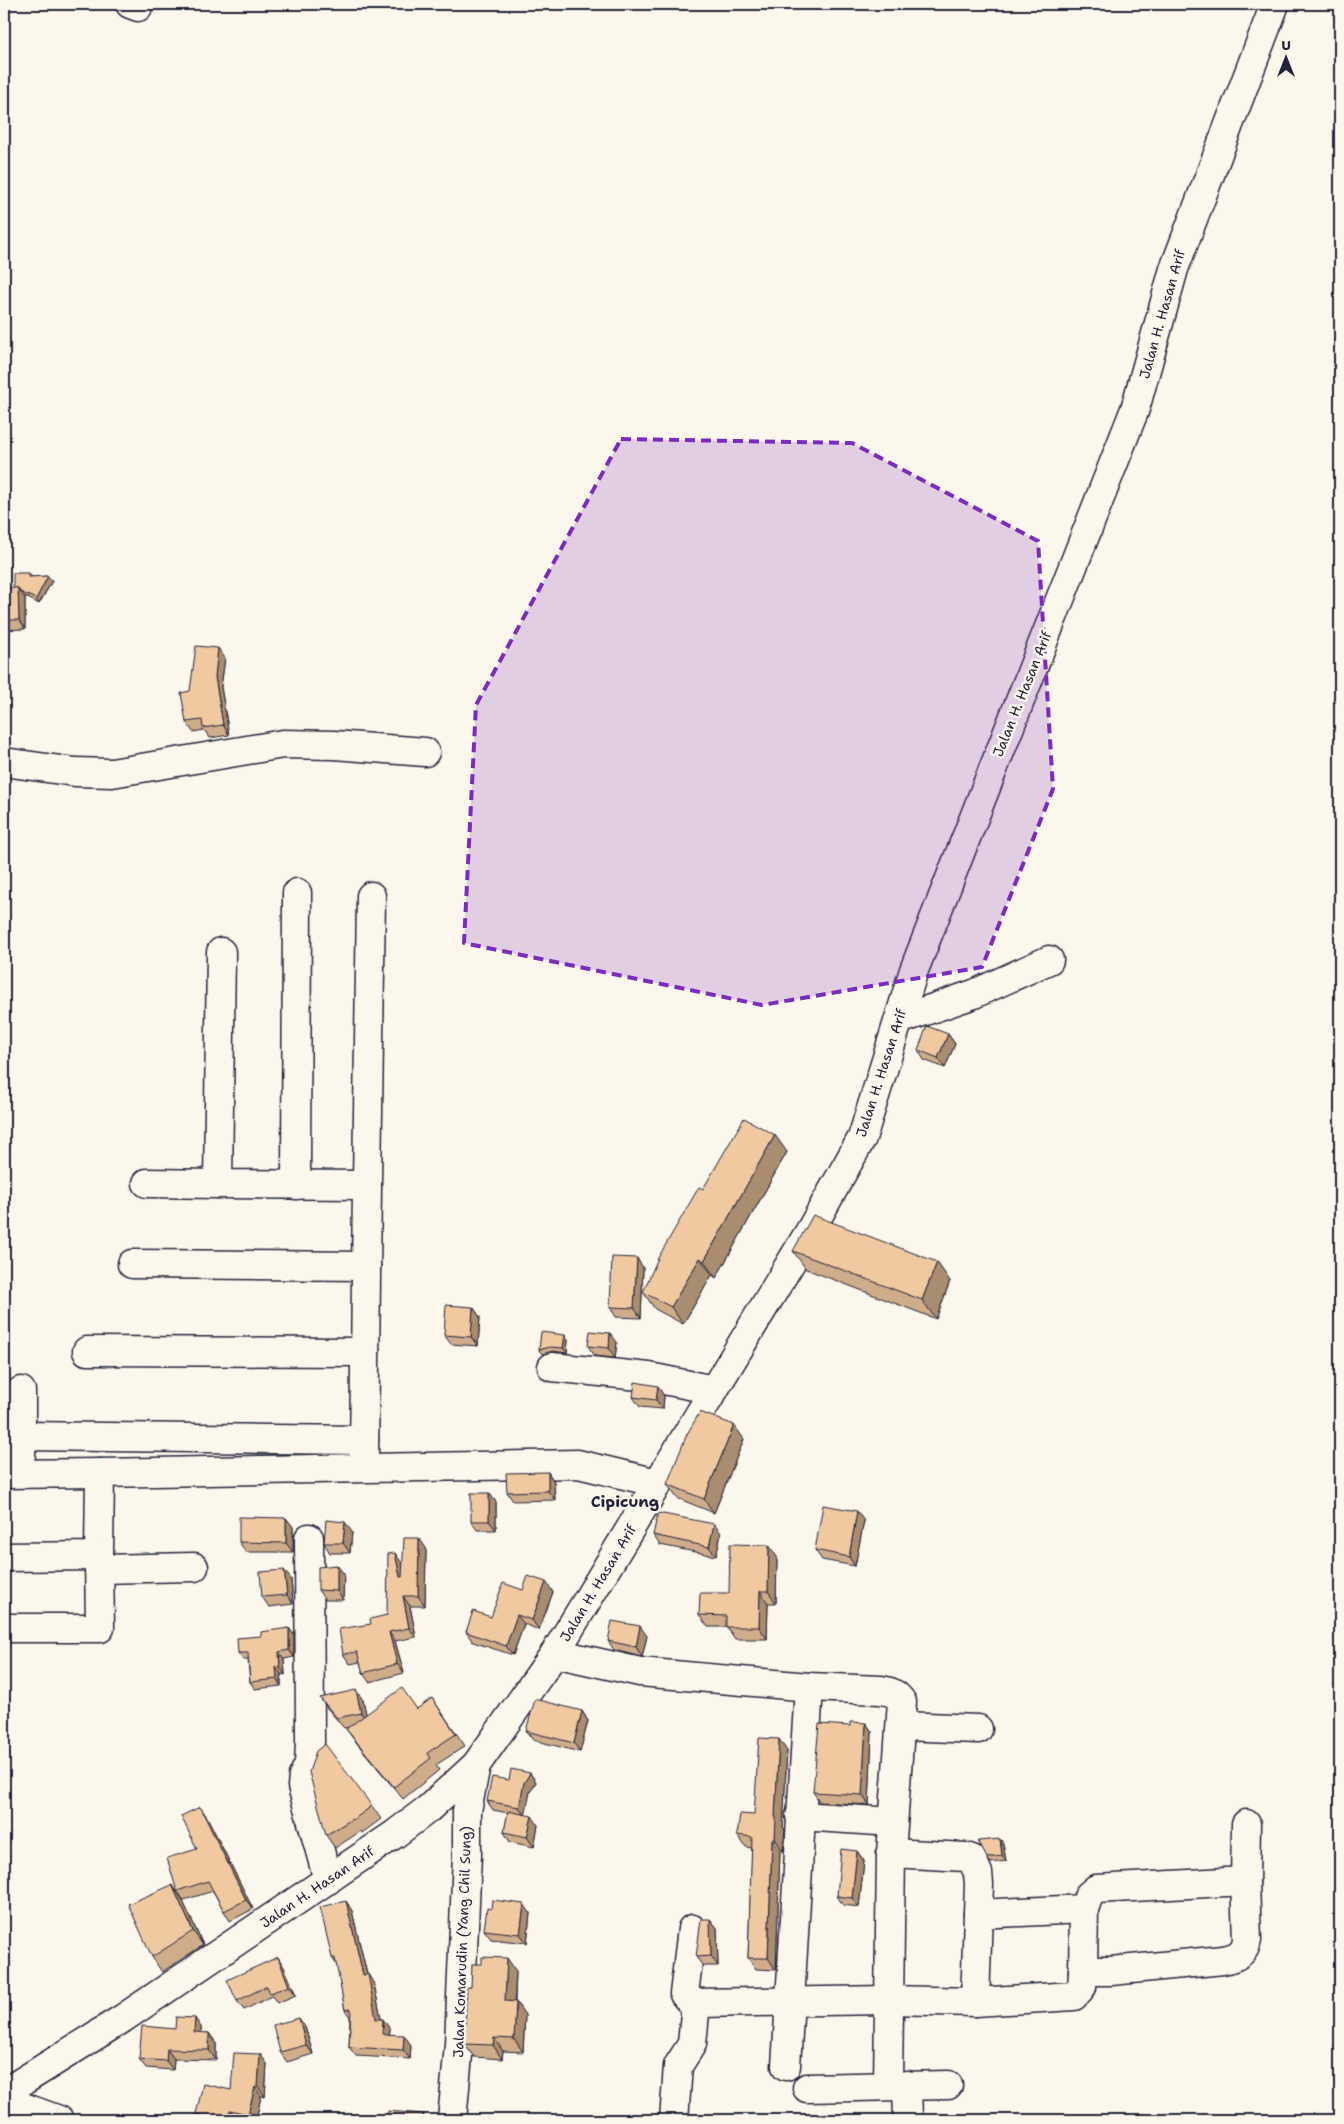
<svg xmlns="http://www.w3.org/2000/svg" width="1344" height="2124" viewBox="0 0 1344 2124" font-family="'Shantell Sans',sans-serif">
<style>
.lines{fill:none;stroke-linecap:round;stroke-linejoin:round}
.minor-casing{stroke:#22223b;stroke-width:31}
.major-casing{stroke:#22223b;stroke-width:31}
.minor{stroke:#fbf7ec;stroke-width:28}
.major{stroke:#fbf7ec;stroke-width:28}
.wall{fill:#cfad8a;stroke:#22223b}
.shaded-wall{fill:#a98d71;stroke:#22223b}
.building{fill:#f1c9a1;stroke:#22223b}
.marked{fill:#7b2cbf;fill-opacity:0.2;stroke:#7b2cbf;stroke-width:4;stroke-dasharray:10 6;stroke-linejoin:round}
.labels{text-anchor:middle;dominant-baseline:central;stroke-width:5;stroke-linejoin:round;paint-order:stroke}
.street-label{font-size:14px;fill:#22223b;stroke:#fbf7ec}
.quarter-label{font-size:16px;font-weight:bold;fill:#22223b;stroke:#fbf7ec}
</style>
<rect width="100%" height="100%" fill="#fbf7ec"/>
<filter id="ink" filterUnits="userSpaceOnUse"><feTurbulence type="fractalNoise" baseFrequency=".02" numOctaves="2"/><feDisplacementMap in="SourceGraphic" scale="10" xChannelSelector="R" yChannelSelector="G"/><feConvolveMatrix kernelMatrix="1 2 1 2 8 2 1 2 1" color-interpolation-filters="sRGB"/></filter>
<g filter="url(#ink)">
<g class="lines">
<g class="minor-casing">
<g id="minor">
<path d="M130,4L138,7L139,4"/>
<path d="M4,762L75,772L112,773L283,744L334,745L425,752"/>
<path d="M221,952L218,1184L367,1185L371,896"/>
<path d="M899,1020L974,994L1049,960"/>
<path d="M147,1183L218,1184"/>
<path d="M296,1185L297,893"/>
<path d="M132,1264L366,1266"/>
<path d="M87,1351L365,1352"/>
<path d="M552,1367L649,1377L714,1390"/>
<path d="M21,1391V1455"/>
<path d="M21,1436L364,1440"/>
<path d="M364,1458L367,1185"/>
<path d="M4,1474L100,1473"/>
<path d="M309,1538L310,1741L309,1764L303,1776L302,1786L328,1880"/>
<path d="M4,1557L99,1556L100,1473L578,1464L658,1483"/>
<path d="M99,1569L194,1567"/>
<path d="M4,1628H100L99,1556"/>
<path d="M555,1653L640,1672L809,1687L880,1690C890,1691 896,1693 902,1702L891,1853L888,2085"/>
<path d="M901,1726L978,1729"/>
<path d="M800,1816L893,1822"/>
<path d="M891,1853L966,1857L972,1859L978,1873L979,1884L975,2002"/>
<path d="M978,1914L1084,1909L1089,1895L1096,1889L1245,1881"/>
<path d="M692,1929L684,1994L688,1999L696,2003L889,2000L975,2002L1074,1996L1082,1987L1083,1971H1111L1223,1960C1236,1958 1245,1953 1247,1940L1245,1881L1246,1824"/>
<path d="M1083,1971L1084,1909"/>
<path d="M786,2066L809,1687"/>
<path d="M907,2085L908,2120"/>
<path d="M807,2088L948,2085"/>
<path d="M4,2100L59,2120"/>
<path d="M452,2120L459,2044L467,1855V1811L476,1765"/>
<path d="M674,2120L678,2066L692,2044L696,2003"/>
</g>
</g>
<g class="major-casing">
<path id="major" d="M4,2093L122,2019L395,1834L428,1809L476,1765L555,1653L583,1607L811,1229L862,1138L914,970L1135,409L1174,269L1275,4"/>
</g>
<use href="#minor" class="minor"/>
<use href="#major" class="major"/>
</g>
<g class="wall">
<path d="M29,573L32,577L48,576L52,581L39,604L24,596L25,598V629L4,630V620L13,588Z"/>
<path d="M225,658L221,687L229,735L210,738L204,730L193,732L186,722L190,691Z"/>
<path d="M948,1034L955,1044L945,1068L924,1060L918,1050Z"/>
<path d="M787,1152L716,1278L712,1275L683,1324L655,1309L643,1292Z"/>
<path d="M793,1251L950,1281L936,1319L806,1269Z"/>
<path d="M643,1268L641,1318L616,1317L610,1307Z"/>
<path d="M473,1307L480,1317L478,1346L451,1344L444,1335Z"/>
<path d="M568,1340L567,1353L553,1351L542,1354L539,1350Z"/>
<path d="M617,1342L615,1358L595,1356L588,1346Z"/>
<path d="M664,1396L663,1409L640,1407L633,1397Z"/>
<path d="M744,1439L714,1513L677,1498L667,1484Z"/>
<path d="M548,1472L554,1482L555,1500L513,1501L507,1492Z"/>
<path d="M489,1493L496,1502V1530H477L471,1521Z"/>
<path d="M286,1518L293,1527V1552H246L239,1542Z"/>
<path d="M864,1521L855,1566L822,1560L815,1550Z"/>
<path d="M352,1532L350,1553H330L324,1543Z"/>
<path d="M721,1533L716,1556L660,1545L653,1535Z"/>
<path d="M426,1548L425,1606H410L416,1637L395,1641L404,1673L369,1682L363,1673L360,1662L350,1664L343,1654L387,1615L402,1563V1567Z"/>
<path d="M777,1557L776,1603H768L767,1639H735L727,1627H708L699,1615Z"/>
<path d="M344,1574L343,1600H325L318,1590Z"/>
<path d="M291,1579L293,1604L269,1607L262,1597Z"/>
<path d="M523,1590L553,1592L539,1630L524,1624L513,1655L473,1642L466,1632L491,1617Z"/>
<path d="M289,1628L294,1635V1657L284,1659L285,1675L281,1674V1686L255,1689L250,1682L248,1660H243L238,1653L261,1636Z"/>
<path d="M647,1636L642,1657L614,1650L608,1641Z"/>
<path d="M320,1698L363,1700L366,1715L417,1709L432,1698L465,1746L436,1765L439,1770L403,1799L355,1741L346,1729L350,1727L344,1728L327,1708Z"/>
<path d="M582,1711L588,1721L580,1752L533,1740L526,1731Z"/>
<path d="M866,1723L872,1732L869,1805L820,1802L813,1792L850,1726Z"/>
<path d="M787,1751L783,1827L785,1830L783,1851H780L776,1970L756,1969L748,1958L752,1848L746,1847L737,1835L754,1815Z"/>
<path d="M530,1773L536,1782L530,1792L525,1814L538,1825L534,1847L510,1842L504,1832L508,1813L493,1810L487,1801L509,1780Z"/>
<path d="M372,1806L381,1819L362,1833L361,1831L335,1848L326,1835Z"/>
<path d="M200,1807L207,1817L253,1909L230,1921L224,1911L213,1891L184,1900L177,1891L197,1849Z"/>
<path d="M1000,1839L1003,1843L1006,1861L991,1863L987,1858Z"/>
<path d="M857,1851L864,1861L859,1907L843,1905L837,1896Z"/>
<path d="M182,1899L203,1945L162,1972L152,1957Z"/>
<path d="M346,1901L352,1911L367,1974L374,1984L381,2019L390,2029L389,2034L411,2045L410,2059L356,2056L349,2047L350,2017L345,2010L337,1965L332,1958Z"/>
<path d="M530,1913L527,1943L491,1939L484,1930Z"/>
<path d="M710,1919L717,1928L718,1966H703L696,1957Z"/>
<path d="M482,1964L516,1971L515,2001L525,2015L523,2052L503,2051L502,2059L474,2057L464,2044L471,1987Z"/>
<path d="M284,1967L296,1995L277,2003L272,1996L244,2010L237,2001Z"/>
<path d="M201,2027V2033H209L216,2043V2060L174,2059L173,2070L146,2068L139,2059L175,2029Z"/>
<path d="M305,2027L313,2054L287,2062L280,2052Z"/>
<path d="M260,2054L267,2064L265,2097L261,2096L256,2120H201L196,2114L231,2090Z"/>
</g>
<g class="shaded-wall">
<path d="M4,287L9,294L4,321Z"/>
<path d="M48,576L52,581L39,604L36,599Z"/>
<path d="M18,588L25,598V629L19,620Z"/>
<path d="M218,648L225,658L221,687L229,735L223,725L215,677Z"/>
<path d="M948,1034L955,1044L945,1068L938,1058Z"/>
<path d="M775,1135L787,1152L716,1278L704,1261Z"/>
<path d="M637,1258L643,1268L641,1318L634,1308Z"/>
<path d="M700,1258L712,1275L683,1324L671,1307Z"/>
<path d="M937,1262L950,1281L936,1319L922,1300Z"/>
<path d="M473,1307L480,1317L478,1346L471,1337Z"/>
<path d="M610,1333L617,1342L615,1358L609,1348Z"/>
<path d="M565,1335L568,1340L567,1353L563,1348Z"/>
<path d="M658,1386L664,1396L663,1409L656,1400Z"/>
<path d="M734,1425L744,1439L714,1513L704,1499Z"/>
<path d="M548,1472L554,1482L555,1500L548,1491Z"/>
<path d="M489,1493L496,1502V1530L489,1521Z"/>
<path d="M857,1511L864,1521L855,1566L849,1557Z"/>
<path d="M286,1518L293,1527V1552L286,1543Z"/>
<path d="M345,1522L352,1532L350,1553L343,1543Z"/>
<path d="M714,1524L721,1533L716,1556L709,1547Z"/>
<path d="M419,1538L426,1548L425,1606L418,1596Z"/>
<path d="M769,1545L777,1557L776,1603L768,1591Z"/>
<path d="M395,1553L402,1563L406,1587L400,1577Z"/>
<path d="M337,1565L344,1574L343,1600L337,1591Z"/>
<path d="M284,1570L291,1579L293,1604L287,1595Z"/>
<path d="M546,1582L553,1592L539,1630L532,1620Z"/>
<path d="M760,1591L768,1603L767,1639L759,1627Z"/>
<path d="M403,1596L410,1606L416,1637L409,1628Z"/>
<path d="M517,1615L524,1624L513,1655L506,1646Z"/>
<path d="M640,1626L647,1636L642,1657L636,1647Z"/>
<path d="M289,1628L294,1635V1657L289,1650Z"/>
<path d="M389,1632L395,1641L404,1673L397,1664Z"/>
<path d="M279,1652L284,1659L285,1675L280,1668Z"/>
<path d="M276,1667L281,1674V1686L277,1679Z"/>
<path d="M356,1690L363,1700L368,1722L361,1713Z"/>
<path d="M582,1711L588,1721L580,1752L574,1743Z"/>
<path d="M866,1723L872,1732L869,1805L862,1795Z"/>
<path d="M779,1739L787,1751L783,1827L785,1830L783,1851L775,1839V1817Z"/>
<path d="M530,1773L536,1782L530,1792L525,1816L519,1807L524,1783Z"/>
<path d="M200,1807L207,1817L253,1909L246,1900Z"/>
<path d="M532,1816L538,1825L534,1847L527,1837Z"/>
<path d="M772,1839L780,1851L776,1970L768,1958Z"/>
<path d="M1000,1839L1003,1843L1006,1861L1002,1856Z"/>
<path d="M857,1851L864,1861L859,1907L852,1898Z"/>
<path d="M172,1885L182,1899L203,1945L193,1931Z"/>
<path d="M346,1901L352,1911L368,1979V1974L374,1984L383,2028V2019L390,2029L389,2044L382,2034L376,2019L363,1975Z"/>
<path d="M524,1904L530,1913L527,1943L520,1934Z"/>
<path d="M710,1919L717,1928L718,1966L711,1956Z"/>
<path d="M278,1957L284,1967L296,1995L289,1986Z"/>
<path d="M507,1958L516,1971L514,2014L505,2001Z"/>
<path d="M516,2002L525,2015L523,2052L514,2039Z"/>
<path d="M195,2018L201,2027V2042L194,2032Z"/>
<path d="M299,2018L305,2027L313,2054L306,2045Z"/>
<path d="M209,2033L216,2043V2060L209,2050Z"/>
<path d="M404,2035L411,2045L410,2059L403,2050Z"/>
<path d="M494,2038L503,2051L502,2059L493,2045Z"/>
<path d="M167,2049L174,2059L173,2070L166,2061Z"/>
<path d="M260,2054L267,2064L265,2097L258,2087Z"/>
<path d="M255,2087L261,2096L256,2120H253L248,2114Z"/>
<path d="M230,2110L237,2120H228Z"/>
<path d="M423,2114L427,2120H423Z"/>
</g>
<g class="building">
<path d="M13,573H29V577L48,576L36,599L20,592L18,588H13Z"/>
<path d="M4,588H18L19,620H4Z"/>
<path d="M196,646L218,648L215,677L223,725L203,728L202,720L186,722L181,693L190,691Z"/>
<path d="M927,1026L948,1034L938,1058L918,1050Z"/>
<path d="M744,1118L775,1135L704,1261L700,1258L671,1307L643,1292L658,1258L699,1187L703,1189Z"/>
<path d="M813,1215L937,1262L922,1300L793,1251Z"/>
<path d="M612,1257L637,1258L634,1308L610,1307Z"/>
<path d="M446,1305L473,1307L471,1337L444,1335Z"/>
<path d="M590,1331L610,1333L609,1348L588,1346Z"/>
<path d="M541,1332L565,1335L563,1348L550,1347L539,1350Z"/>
<path d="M635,1382L658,1386L656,1400L633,1397Z"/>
<path d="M700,1412L734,1425L704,1499L667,1484L687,1434Z"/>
<path d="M548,1472V1491L507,1492L506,1473Z"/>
<rect x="471" y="1493" width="18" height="28"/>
<path d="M823,1505L857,1511L849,1557L815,1550Z"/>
<path d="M658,1513L714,1524L709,1547L653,1535Z"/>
<path d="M239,1517L286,1518V1543L239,1542Z"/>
<path d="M326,1520L345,1522L343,1543H324Z"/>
<path d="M404,1538H419L418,1596H403L409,1628L389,1632L397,1664L363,1673L357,1652L343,1654L339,1629L371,1624L370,1619L387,1615L388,1554L395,1553L400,1577H402Z"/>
<path d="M730,1544L769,1545L768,1591H760L759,1627H726V1616L699,1615L700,1593H729Z"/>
<path d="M337,1565V1591L318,1590V1567Z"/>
<path d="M284,1570L287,1595L262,1597L260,1572Z"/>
<path d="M528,1576L546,1582L532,1620L517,1615L506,1646L466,1632L473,1611L491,1617L503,1583L523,1590Z"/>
<path d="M612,1621L640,1626L636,1647L608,1641Z"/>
<path d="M289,1628V1650L279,1652L280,1668L276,1667L277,1679L250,1682L248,1653H238L237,1638L261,1636V1632Z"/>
<path d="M402,1688L417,1709L432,1698L456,1734L427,1753L431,1758L394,1787L346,1729Z"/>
<path d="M356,1690L361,1713L337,1718L320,1698Z"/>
<path d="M535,1699L582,1711L574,1743L526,1731Z"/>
<path d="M850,1722L866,1723L862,1795L813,1792L819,1724L850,1726Z"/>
<path d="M759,1738L779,1739L775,1817L776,1818L775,1839H772L768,1958H748L752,1837L737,1835L740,1814L754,1815Z"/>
<path d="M325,1744L372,1806L353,1820L352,1819L326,1835L309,1772L316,1751Z"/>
<path d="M511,1769L530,1773L524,1783L519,1807L487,1801L492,1777L509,1780Z"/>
<path d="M200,1807L246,1900L224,1911L208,1881L177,1891L167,1858L197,1849L181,1816Z"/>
<path d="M508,1811L532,1816L527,1837L504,1832Z"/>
<path d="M1000,1839L1002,1856L987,1858L978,1841Z"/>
<path d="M841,1849L857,1851L852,1898L837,1896Z"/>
<path d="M172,1885L193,1931L152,1957L128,1904Z"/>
<path d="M492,1900L524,1904L520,1934L484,1930L487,1908L491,1909Z"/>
<path d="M346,1901L363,1975L368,1974L376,2019H383L382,2034L404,2035L403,2050L349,2047L351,2009L345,2010L335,1958H332L320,1907Z"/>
<path d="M701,1919H710L711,1956L696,1957Z"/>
<path d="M278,1957L289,1986L270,1993L267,1986L237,2001L227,1980Z"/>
<path d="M482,1957L507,1958L505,2001L516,2002L514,2039L494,2038L493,2045L464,2044L467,1987H471L472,1964H482Z"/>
<path d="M176,2017L195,2018L194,2032L209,2033V2050L167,2049L166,2061L139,2059L142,2026L175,2029Z"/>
<path d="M299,2018L306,2045L280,2052L273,2025Z"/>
<path d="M234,2053L260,2054L258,2087H255L248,2114L230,2110L228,2120H226L196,2114L203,2084L231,2090Z"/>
<path d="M388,2111L423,2114V2120H387Z"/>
</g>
</g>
<path class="marked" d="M621,439L852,443L1038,541L1053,789L982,967L762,1005L464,943L476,705Z"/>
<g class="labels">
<g class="street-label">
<text transform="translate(1162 314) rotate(-74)">Jalan H. Hasan Arif</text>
<text transform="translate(1022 694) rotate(-68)">Jalan H. Hasan Arif</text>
<text transform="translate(881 1073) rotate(-72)">Jalan H. Hasan Arif</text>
<text transform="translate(598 1583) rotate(-59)">Jalan H. Hasan Arif</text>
<text transform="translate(317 1887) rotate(-34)">Jalan H. Hasan Arif</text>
<text transform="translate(462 1942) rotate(-88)">Jalan Komarudin (Yang Chil Sung)</text>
</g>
<g class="quarter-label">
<text x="625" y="1501">Cipicung</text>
</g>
</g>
<rect width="1344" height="2124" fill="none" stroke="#fbf7ec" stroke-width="20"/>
<rect x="10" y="10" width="1324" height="2104" fill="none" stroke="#22223b" stroke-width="2" filter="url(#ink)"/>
<g transform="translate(1286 58)" stroke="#fbf7ec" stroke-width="4" paint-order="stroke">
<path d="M0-4L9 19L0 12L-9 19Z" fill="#22223b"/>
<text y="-8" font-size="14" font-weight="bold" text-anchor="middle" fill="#22223b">U</text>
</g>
</svg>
